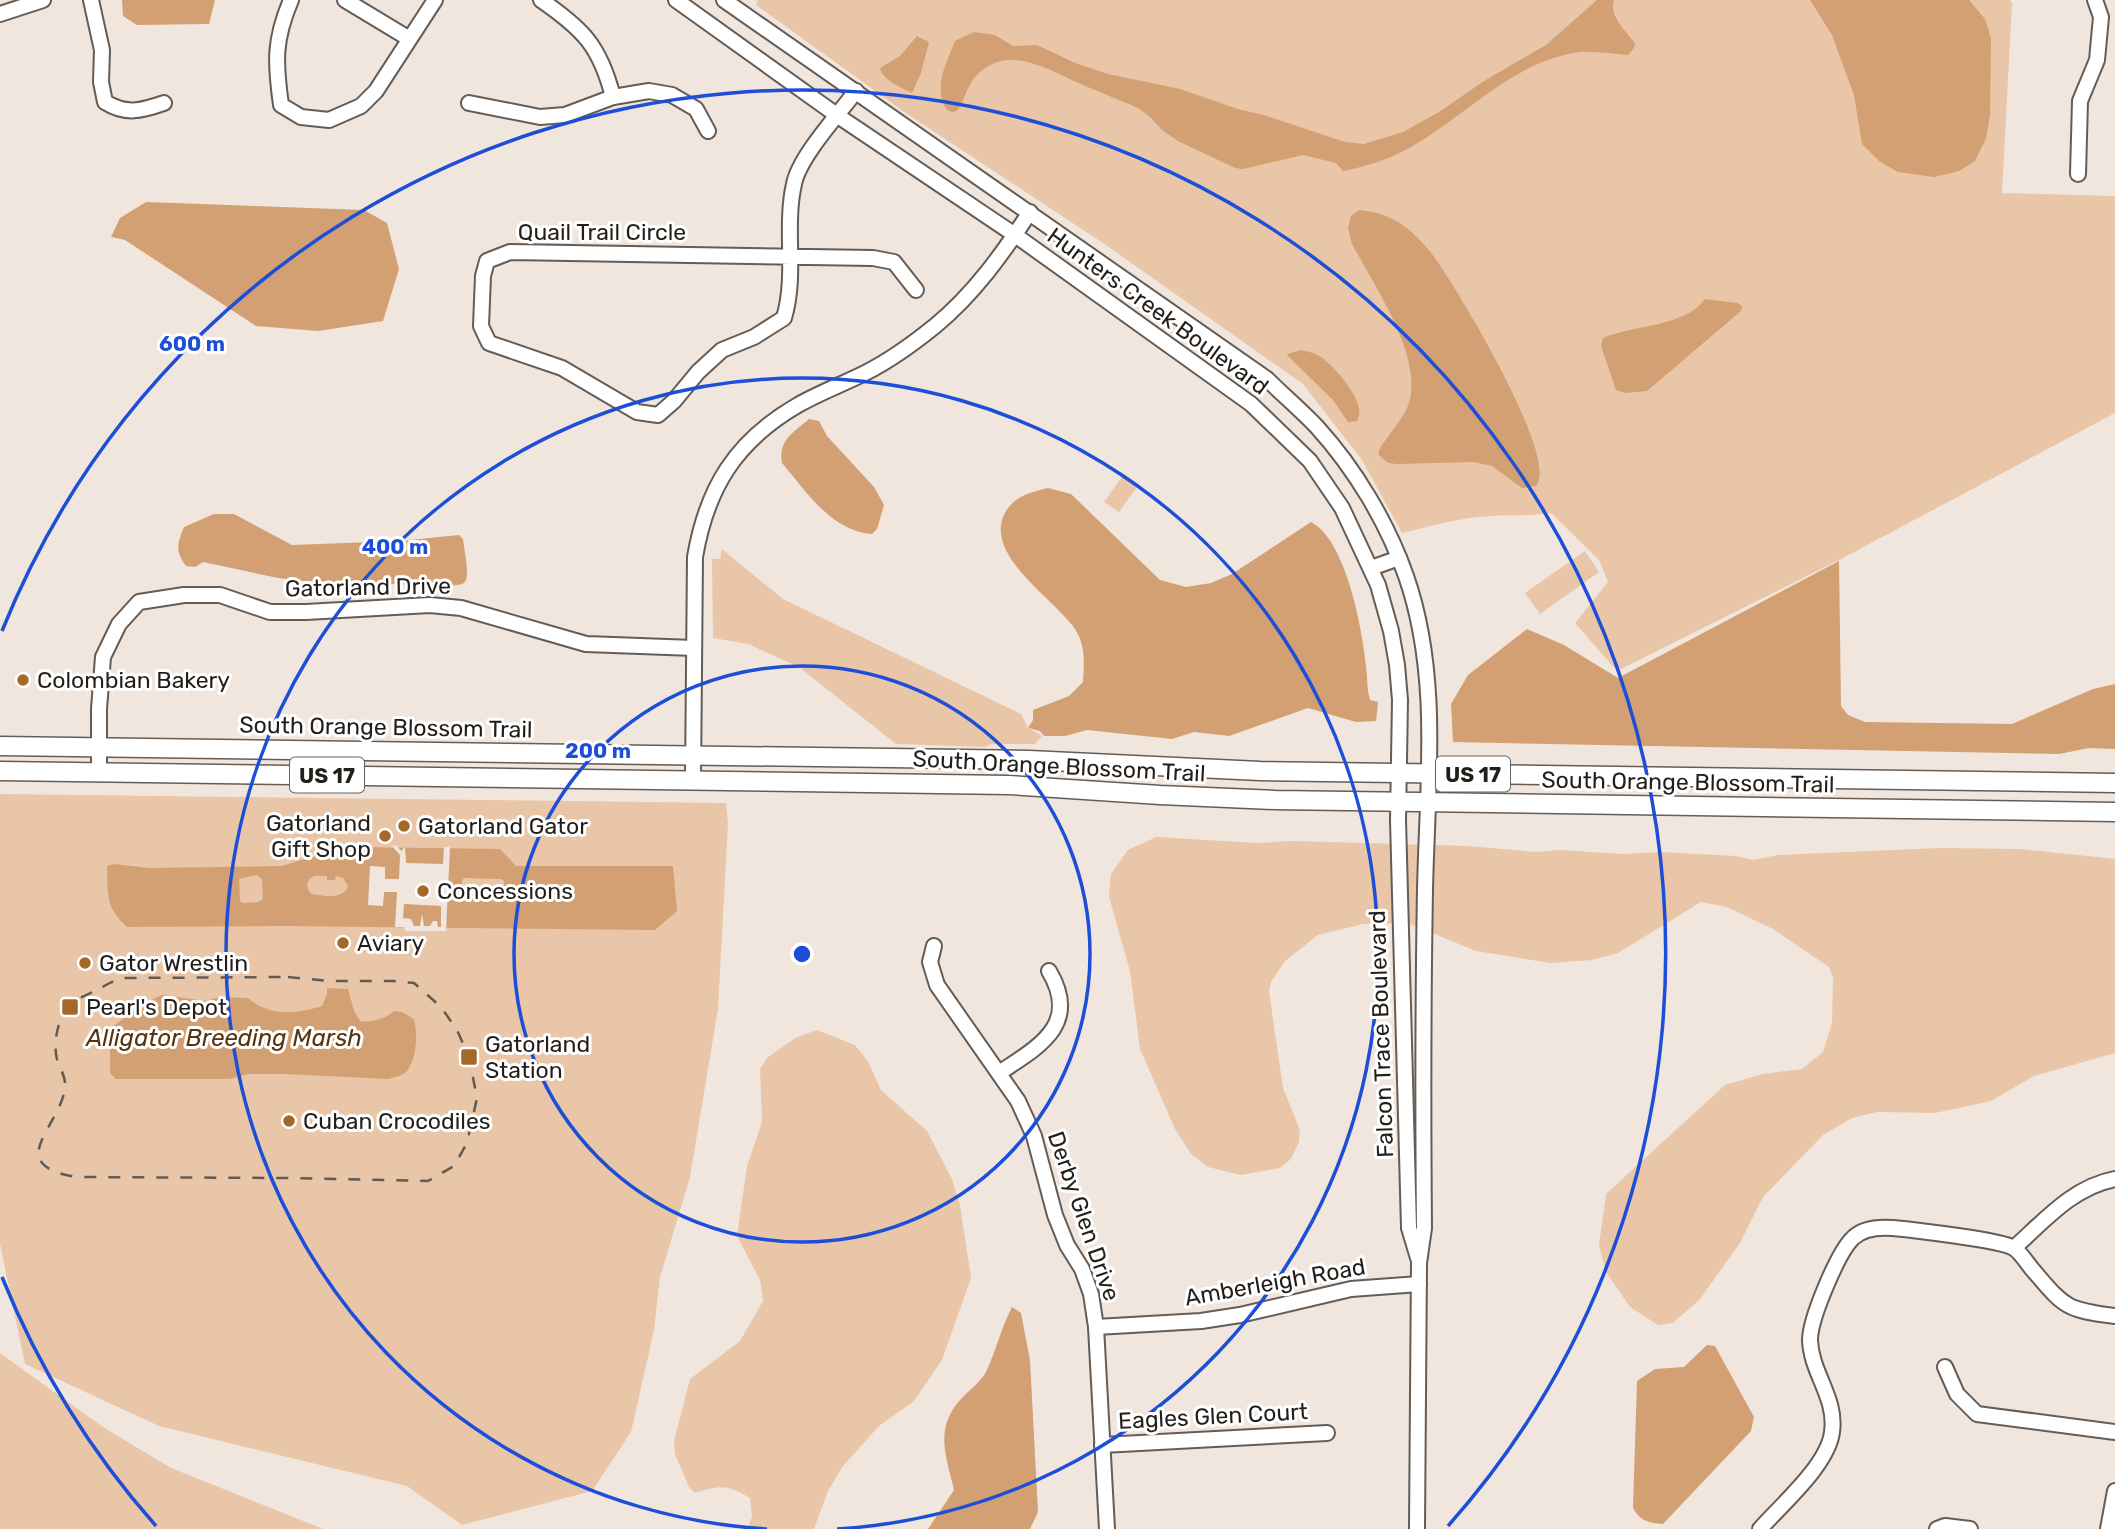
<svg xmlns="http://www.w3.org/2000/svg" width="2115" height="1529" viewBox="0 0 2115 1529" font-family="Rubik,sans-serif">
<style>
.green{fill:#e9c6a7}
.water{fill:#d2a072;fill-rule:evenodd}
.pier{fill:#f1e6dd;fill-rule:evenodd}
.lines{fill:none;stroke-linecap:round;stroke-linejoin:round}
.minor-casing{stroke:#655c55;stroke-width:18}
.major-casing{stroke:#655c55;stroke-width:21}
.minor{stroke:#fff;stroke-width:14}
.major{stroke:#fff;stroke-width:18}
.rail{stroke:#605b55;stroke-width:2.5;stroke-dasharray:12 12;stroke-linecap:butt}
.ring{fill:none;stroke:#1d4ed8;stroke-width:3.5}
.poi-dot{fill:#a4682b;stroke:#fff;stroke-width:2.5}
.labels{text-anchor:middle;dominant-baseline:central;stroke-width:6;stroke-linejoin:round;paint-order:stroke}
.shield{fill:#fff;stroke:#64625f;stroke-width:2}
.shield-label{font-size:21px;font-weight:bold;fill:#221f1b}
.street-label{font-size:23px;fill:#221f1b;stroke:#fff}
.poi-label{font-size:23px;fill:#221f1b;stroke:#fff;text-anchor:start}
.water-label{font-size:24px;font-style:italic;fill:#563410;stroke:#fff}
.centre{fill:#1d4ed8;stroke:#fff;stroke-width:3.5}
.ring-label{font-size:21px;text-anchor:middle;font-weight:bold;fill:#1d4ed8;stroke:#fff;stroke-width:6;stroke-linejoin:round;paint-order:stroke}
</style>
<rect width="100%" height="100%" fill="#f1e6dd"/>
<g class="green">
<path d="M758,0H2010L2012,3L2002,193L2115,196V413L1841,559L1617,671L1575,623L1608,582L1599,560L1551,513C1526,517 1502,514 1478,517C1452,520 1427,527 1402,533L1362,460L1303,384L1103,243L907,114L756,5Z"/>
<path d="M1124,474L1139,484L1119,512L1104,502Z"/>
<path d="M722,549L783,599L1021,714L1028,728L1042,736L1035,744H991L986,747L896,744L799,667L748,644L713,638L712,559H720Z"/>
<path d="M1585,551L1599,572L1540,614L1525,593Z"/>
<path d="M0,794L726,803L728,823L718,1009L690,1177L660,1277L654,1330L631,1432L592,1491L462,1525L407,1486L159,1426L25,1364L0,1244Z"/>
<path d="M1156,837L1258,843L1292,841L1468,846L1536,852L1560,850L1623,854L1661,852L1736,856L1753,860L1778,855L1940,848L2020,849L2115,859V1053L2034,1076L1991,1101L1935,1113L1877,1112L1852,1118L1823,1135L1763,1197L1740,1243L1700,1299L1673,1323L1658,1325L1630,1307L1606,1272L1599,1245L1606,1194L1725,1085L1763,1074L1802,1069L1823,1052L1832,1023L1833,978L1829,967L1773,929L1727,907L1701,902L1618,953L1592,960L1550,963L1476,951L1408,923L1363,924L1318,935L1285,961L1271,982L1269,991L1283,1088L1300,1130L1299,1142L1291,1159L1280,1168L1241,1175L1208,1167L1191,1154L1175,1129L1140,1049L1130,971L1109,897L1111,874L1128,850Z"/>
<path d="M817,1030L855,1045L867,1060L881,1090L927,1131L952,1179L960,1205L971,1278L942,1360L914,1401L879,1426L843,1466L828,1491L814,1529H748L752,1516L750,1498C728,1484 719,1485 695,1493L689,1487L675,1454L674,1441L690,1379L740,1341L763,1301L760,1280L737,1236L747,1166L762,1122L760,1069L767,1058L795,1038Z"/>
<path d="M0,1353L103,1427L171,1468L323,1529H0Z"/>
</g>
<g class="water">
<path d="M122,0H215L209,24L137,25L123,16Z"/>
<path d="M1597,0H1614C1609,16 1625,30 1635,43L1634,48L1628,55C1612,54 1595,51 1580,52C1512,61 1465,117 1409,148C1390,159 1365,167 1343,171L1336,163L1303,155L1243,169L1235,168L1178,141L1162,130L1150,117L1138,108C1120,100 1101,93 1083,85C1048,70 1007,41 975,77C966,87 965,101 957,111L952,112L947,110C932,88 947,62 955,41L974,32L995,35L1013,46L1037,45L1075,63L1108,74L1180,89L1238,109L1267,116L1345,142L1364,144L1403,132L1439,112L1484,81L1546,45Z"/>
<path d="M1810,0H1969L1985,19L1991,38L1990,115L1986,138L1975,161L1959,171L1934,177L1898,172L1879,161L1862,144L1854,95L1832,35Z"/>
<path d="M917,36L929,42L921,73L912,93C901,87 883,81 880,68L900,56Z"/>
<path d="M146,202L364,210L387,223L399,269L383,321L318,331L256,326L125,240L111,237L120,218Z"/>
<path d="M1359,210C1376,212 1389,215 1404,226C1415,234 1429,249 1437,261C1458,291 1560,458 1536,486L1522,488L1492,466L1474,462L1397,464L1388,463L1378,454L1380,448C1388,436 1405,416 1409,403C1423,355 1374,286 1352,244L1348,228L1351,216Z"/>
<path d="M1705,299L1737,303L1742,306L1741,311L1647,391L1625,393L1616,390L1601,346L1603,338C1633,325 1685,327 1705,299Z"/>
<path d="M1301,350C1310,352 1319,354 1326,361C1338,371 1368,405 1357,421L1348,422L1333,400L1288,356L1287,354Z"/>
<path d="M809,419L819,421L827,436L874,487L884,505L877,529L872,534C831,531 806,491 782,463C778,440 794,432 809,419Z"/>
<path d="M1048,488L1071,494L1160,580L1186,587L1211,583L1232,574L1311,522C1350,542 1367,651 1368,691L1370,700L1378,702L1376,721L1356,722L1308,708L1229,736L1194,732L1172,739L1087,730L1065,736H1044L1040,731L1028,728L1033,720V710L1069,696L1083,682C1084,663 1086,646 1075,629C1055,600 991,560 1002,520C1009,498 1027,493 1048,488Z"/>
<path d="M214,514H234L292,545L400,541L459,535L463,539C464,548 470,575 465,582C461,586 452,585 447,586L304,581L278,578L203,562L195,567L186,566C175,551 177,544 184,527Z"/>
<path d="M1839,561L1841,706L1848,715L1865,722L2012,724L2093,689L2115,684V749L2089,748L2059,754L1453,742L1451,704L1468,675L1527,629L1564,645L1618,678Z"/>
<path d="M357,847L500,849L516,866H673L677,911L655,930L282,926L127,927C105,907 108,894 107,866L114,864L149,868L282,866L334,850H357ZM257,875L262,879L263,899L258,902L242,903L240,901L239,879ZM314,876H327V880H335L336,876L343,878L348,886C344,900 324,896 312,894C305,889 306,880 314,876ZM464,878L501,879L504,881V893L466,895L462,893V881Z"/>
<path d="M327,988L348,989L354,1011L360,1021C372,1023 385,1019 394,1011L402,1012L414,1019C418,1034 417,1061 405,1073C401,1076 394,1077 389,1079L284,1074H248L229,1079H116L110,1073V1044L107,1031L141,1005L162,995L206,1001L219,997L248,998C270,1017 296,1014 322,1006L327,995Z"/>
<path d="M1012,1307L1021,1313L1030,1360L1038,1512L1030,1529H928L954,1490C946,1456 934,1428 961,1399C968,1391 981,1382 986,1372C996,1351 1001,1328 1012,1307Z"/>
<path d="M1707,1345L1715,1346L1754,1417L1751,1431L1663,1524C1649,1523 1640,1521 1633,1508L1637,1381L1655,1369L1684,1367Z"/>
</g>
<path class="pier" d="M391,845L397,846L401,851L405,847L406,863L443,864L444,847H450L446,931H405L404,927H395L397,892H384L383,906L368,905L370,866L385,867V879H399L400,855ZM404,904L441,906V927H438L437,921H433L430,926H424L422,914L420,926H414L411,919L403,918Z"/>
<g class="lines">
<g class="minor-casing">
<g id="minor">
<path d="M91,0L102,50L101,82L105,102C126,115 141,111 164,103"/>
<path d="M291,0C274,40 275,62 281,105L301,117L329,120L361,106L376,91L435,0"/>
<path d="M345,0L408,38"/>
<path d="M541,0C583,29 600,46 613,97"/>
<path d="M676,0L838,116L1015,235L1251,404L1310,461L1342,508L1378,585L1391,631L1397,665L1400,700L1398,820L1409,1228L1418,1258"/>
<path d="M724,0L1267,379C1283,395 1301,410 1317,427C1355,469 1387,522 1406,576C1441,676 1427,786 1425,890C1423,1003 1423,1115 1424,1228L1419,1263L1417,1529"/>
<path d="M0,14L43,0"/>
<path d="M856,91C839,114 799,157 794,184C784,228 797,274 784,318L754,337L722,350L698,372L674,401L658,415L637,412L562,368L489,343L481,326L483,276L487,261L510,252L873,258L894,262L916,290"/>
<path d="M469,103L540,117L565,115L613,97L649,91L672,95L696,109L708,131"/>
<path d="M2078,174L2080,101L2097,60L2101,17L2095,0"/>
<path d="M1371,568L1399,558"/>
<path d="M99,772V709L103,657L119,624L139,602L184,595H220L270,612H306L430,605L461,608L586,644L694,648"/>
<path d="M693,780L695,557C707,487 736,441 798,405C819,393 843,384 865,373C889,361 914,343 935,326C974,294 1003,253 1030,212"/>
<path d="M934,946L930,962L937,985L1018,1101L1034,1136L1055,1215L1067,1245L1082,1269L1091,1294L1096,1327L1107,1529"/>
<path d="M999,1073C1038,1047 1081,1025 1049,971"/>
<path d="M2014,1248C2045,1220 2073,1187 2115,1179"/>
<path d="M1096,1327L1201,1321L1240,1315L1351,1289L1419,1284"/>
<path d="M1945,1367L1957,1394L1977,1414L2115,1432"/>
<path d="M1102,1445L1327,1433"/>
<path d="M1760,1529C1782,1504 1828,1465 1832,1432C1837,1398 1811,1373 1810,1340C1810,1319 1838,1252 1853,1238C1863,1228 1880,1227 1893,1228C1913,1230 2001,1240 2014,1248C2021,1253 2027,1263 2032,1269C2064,1306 2064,1310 2115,1316"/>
<path d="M1937,1529L1945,1526L1970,1529"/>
<path d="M2108,1529L2115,1491"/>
</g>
</g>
<g class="major-casing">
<g id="major">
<path d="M0,746L1029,760L1260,771L2115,783"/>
<path d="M0,771L1009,785L1160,795L1275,800L2115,812"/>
</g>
</g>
<use href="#minor" class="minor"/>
<use href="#major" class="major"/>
<path class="rail" d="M288,977L330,981H393L414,983L441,1007L457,1030L469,1057L477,1098L467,1143L454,1166L428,1181L285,1178L76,1177C0,1164 63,1125 65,1086C66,1075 57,1065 56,1054C54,1035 59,1014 75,1001C81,997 89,994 95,991C105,986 113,980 124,978Z"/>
</g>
<g class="ring">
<circle cx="802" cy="954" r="288"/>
<path d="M767 1529A576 576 0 1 1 837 1529"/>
<path d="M156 1526A863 863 0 0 1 2 1277M2 631A863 863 0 1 1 1448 1526"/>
</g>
<g class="poi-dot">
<circle cx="23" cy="680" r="7"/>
<circle cx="404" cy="826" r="7"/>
<circle cx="385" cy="836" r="7"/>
<circle cx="423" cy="891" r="7"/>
<circle cx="343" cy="943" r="7"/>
<circle cx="85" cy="963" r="7"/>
<rect x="61" y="998" width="18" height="18" rx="3.5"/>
<rect x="460" y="1048" width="18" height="18" rx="3.5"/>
<circle cx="289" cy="1121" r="7"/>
</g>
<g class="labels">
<g class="shield">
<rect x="1436" y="756.5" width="74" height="35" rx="5"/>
<rect x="290" y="757.5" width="74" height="35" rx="5"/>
</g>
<g class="shield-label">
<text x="1473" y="774">US 17</text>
<text x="327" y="775">US 17</text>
</g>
<g class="street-label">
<text x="602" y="232">Quail Trail Circle</text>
<text transform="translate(1158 311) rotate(36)">Hunters Creek Boulevard</text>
<text transform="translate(368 587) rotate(-1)">Gatorland Drive</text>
<text transform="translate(386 727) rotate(1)">South Orange Blossom Trail</text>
<text transform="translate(1059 766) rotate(3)">South Orange Blossom Trail</text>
<text transform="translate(1688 782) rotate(1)">South Orange Blossom Trail</text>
<text transform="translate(1381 1034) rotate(-92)">Falcon Trace Boulevard</text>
<text transform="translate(1084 1216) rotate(71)">Derby Glen Drive</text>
<text transform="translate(1275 1282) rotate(-10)">Amberleigh Road</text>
<text transform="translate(1213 1416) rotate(-3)">Eagles Glen Court</text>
</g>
<g class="poi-label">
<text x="37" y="680">Colombian Bakery</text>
<text x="371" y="823" text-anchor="end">Gatorland<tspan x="371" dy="26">Gift Shop</tspan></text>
<text x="418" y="826">Gatorland Gator</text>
<text x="437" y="891">Concessions</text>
<text x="357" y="943">Aviary</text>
<text x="99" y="963">Gator Wrestlin</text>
<text x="86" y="1007">Pearl's Depot</text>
<text x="485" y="1044">Gatorland<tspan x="485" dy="26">Station</tspan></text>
<text x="303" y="1121">Cuban Crocodiles</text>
</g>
<g class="water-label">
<text x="224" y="1038">Alligator Breeding Marsh</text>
</g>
</g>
<circle cx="802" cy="954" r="10" class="centre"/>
<g class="ring-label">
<text x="192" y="351">600 m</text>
<text x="395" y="554">400 m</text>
<text x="598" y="758">200 m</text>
</g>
</svg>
